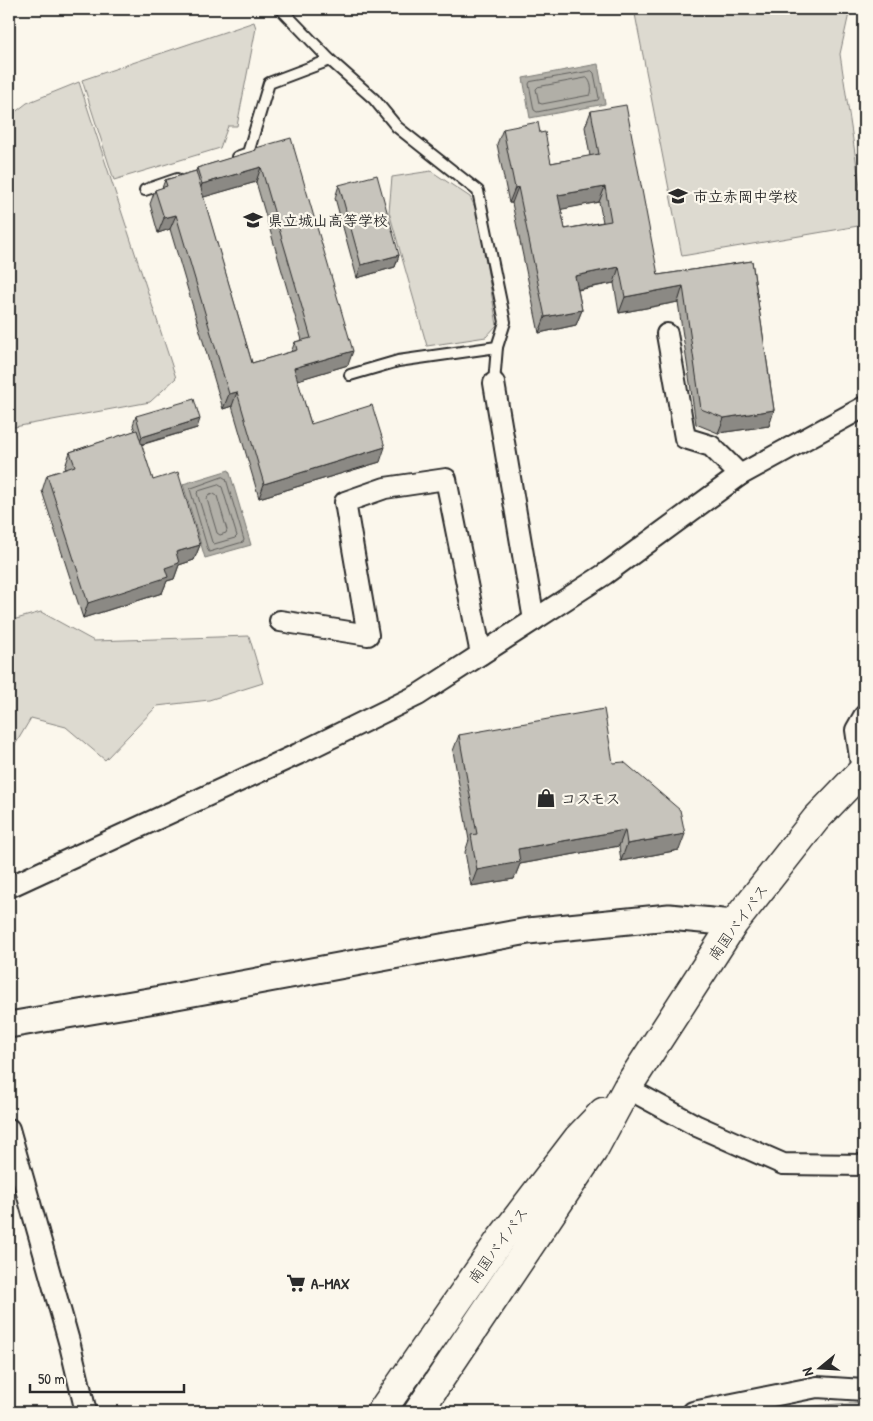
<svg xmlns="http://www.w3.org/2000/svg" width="873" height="1421" viewBox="0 0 873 1421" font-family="'Patrick Hand','Klee One',sans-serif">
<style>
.green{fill:#dddad0;stroke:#84827e}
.water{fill:#b1afa7;stroke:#7b7a75}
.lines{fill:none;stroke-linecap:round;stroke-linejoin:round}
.shore{stroke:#61605d;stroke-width:1}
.service-casing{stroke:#2b2b2b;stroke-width:14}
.minor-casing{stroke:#2b2b2b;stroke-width:24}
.tertiary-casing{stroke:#2b2b2b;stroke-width:29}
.trunk-casing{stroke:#2b2b2b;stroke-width:31}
.service{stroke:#fbf7ec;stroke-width:10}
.minor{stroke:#fbf7ec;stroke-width:20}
.tertiary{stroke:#fbf7ec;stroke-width:25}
.trunk{stroke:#fbf7ec;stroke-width:28}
.wall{fill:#aba9a2;stroke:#2b2b2b;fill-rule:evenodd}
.shaded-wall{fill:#8b8984;stroke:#2b2b2b}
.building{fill:#c7c4bc;stroke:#2b2b2b;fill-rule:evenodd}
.labels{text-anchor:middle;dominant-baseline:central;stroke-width:4.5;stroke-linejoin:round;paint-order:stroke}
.poi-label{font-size:15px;font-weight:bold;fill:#2b2b2b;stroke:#fbf7ec;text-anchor:start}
.street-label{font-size:15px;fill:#2b2b2b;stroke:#fbf7ec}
</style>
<rect width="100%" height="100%" fill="#fbf7ec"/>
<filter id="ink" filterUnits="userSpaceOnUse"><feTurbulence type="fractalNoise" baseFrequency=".02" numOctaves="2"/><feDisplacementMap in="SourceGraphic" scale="10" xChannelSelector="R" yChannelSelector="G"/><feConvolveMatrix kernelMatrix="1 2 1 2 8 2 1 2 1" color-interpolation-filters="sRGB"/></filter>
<g filter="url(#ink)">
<g class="green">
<path d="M634,9H850L840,54L864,213V225L682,256Z"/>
<path d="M254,22L256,28L237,126H228L220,148L114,180L82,80Z"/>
<path d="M79,82L176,378L150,402L9,428V117L27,103Z"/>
<path d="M431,171L470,197L477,211L497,325L486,337L427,346L389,212L392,177Z"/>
<path d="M41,612L94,641L249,636L263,683L209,700L157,706L105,760L66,727L31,718L9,755V621Z"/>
<path d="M864,1402V1412H770L787,1408Z"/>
</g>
<g class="water">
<path d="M598,64L605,104L530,118L523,78Z"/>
<path d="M229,470L251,545L205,558L183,484Z"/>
</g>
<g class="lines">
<g class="shore">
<path d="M592,71L594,73L599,98L598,100L537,112L534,110L529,84L530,82Z"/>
<path d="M587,78C591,81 593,91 590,95L542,104L539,103L536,89L538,87Z"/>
<path d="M223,477L226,479L244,540L243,542L209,552L208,550L190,489Z"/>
<path d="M219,485L222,487L237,536L235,538L214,544L212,542L197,493L199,491Z"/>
<path d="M214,494L217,496L227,530L226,533L220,535L217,533L207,499L208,496Z"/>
</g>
<g class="service-casing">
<g id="service">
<path d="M281,9L330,60"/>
<path d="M237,157L248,153L269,83L330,60L374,99L397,127L478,191L505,322L497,347L398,361L350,375"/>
<path d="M145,190L177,179"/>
<path d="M494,383L497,347"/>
</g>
</g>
<g class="minor-casing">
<g id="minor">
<path d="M667,334L685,438L711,446L740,475"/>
<path d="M494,383L534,620"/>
<path d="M280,621L368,635L345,502L385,488L446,479L481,654"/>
<path d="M862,771L856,730L864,716"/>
<path d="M9,887L298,754L418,695L605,574L740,475L864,407"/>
<path d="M627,1088L697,1126L783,1164L864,1165"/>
<path d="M9,1129L70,1345L86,1412"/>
<path d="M693,1412L817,1387L864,1390"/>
</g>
</g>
<g class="tertiary-casing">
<path id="tertiary" d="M9,1025L155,1000L528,931L669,917L734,923"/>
</g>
<g class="trunk-casing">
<g id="trunk">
<path d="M381,1412L500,1240L578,1138L603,1112"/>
<path d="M418,1412L593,1151L627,1088L734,923L816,819L864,769"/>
</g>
</g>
<use href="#service" class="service"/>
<use href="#minor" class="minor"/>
<use href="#tertiary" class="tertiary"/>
<use href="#trunk" class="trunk"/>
</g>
<g class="wall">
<path d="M591,111L658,275L752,261L774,410L769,426L718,433L696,424L678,302L619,313L614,283L578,290L582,310L576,325L539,333L512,203H509L497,144L503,129L540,133L551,163L590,156L585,127ZM599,202L603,222L565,229L561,209Z"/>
<path d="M256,148L348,365L297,380L311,424L380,462L259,498L232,406L223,409L170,229L158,233L150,204L155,190L162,188L165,180L196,171L197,168L255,151ZM256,182L302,340L295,342L291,352L252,363L203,197Z"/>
<path d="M339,185L399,255L395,267L357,278L335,198Z"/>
<path d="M136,416L197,428L141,445L153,480L200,545L194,560L179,565L174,579L167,581L162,593L83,618L42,491L47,475L66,469L65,467L70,452L135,431L133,425Z"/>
<path d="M459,735L613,763L679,850L621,861L619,846L520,864L514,879L471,886L465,852L469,840L453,751Z"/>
</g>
<g class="shaded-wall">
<path d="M261,167L256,182L197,199L202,184Z"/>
<path d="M518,187L512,203H509L515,188Z"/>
<path d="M605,187L599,202L553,211L558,195Z"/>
<path d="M176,215L170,229L158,233L164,218Z"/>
<path d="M399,255L395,267L357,278L361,265Z"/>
<path d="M619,267L614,283L569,291L575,276Z"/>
<path d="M683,286L678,302L619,313L625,297Z"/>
<path d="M582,310L576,325L539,333L545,317Z"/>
<path d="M353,351L348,365L288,383L294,368Z"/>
<path d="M237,392L232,406L223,409L229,394Z"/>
<path d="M774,410L769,426L718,433L724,418Z"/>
<path d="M200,419L197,428L139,445L142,437Z"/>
<path d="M385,447L380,462L259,498L264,484Z"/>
<path d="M200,545L194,560L179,565L174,579L167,581L162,593L83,618L88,603L165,568L176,552Z"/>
<path d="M625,830L619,846L520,864L514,879L471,886L477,870L518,849Z"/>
<path d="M685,834L679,850L621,861L627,844Z"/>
</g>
<g class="building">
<path d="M626,105L658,275L752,261L774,410L724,418L701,409L683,286L625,297L619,267L575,276L582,310L545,317L518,187L515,188L503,129L538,122L540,133L545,132L551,163L599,154L591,111ZM605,187L611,221L565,229L558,195Z"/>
<path d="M291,138L353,351L294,368L311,424L372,405L385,447L264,484L237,392L229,394L176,215L164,218L155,190L167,186L165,180L196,171L252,363L297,350L295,342L311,338L261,167L202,184L197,168L256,150V148Z"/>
<path d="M377,175L399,255L361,265L339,185Z"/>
<path d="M194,399L200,419L142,437L136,416Z"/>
<path d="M137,430L153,480L178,472L200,545L176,552L179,563L165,568L168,577L88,603L47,475L75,466L70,452Z"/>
<path d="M604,709L613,763L624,762L680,810L685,834L627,844L625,830L518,849L520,862L477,870L471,835L477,834L459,735Z"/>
</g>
</g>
<defs>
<g id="school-bare" transform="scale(1.5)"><path d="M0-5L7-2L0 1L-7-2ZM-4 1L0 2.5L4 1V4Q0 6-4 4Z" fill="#2b2b2b" stroke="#fbf7ec" stroke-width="2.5" paint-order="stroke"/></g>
<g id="shop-bare" transform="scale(1.5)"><path d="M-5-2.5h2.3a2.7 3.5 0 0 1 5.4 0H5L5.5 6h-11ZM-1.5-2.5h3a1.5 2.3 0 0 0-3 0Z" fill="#2b2b2b" stroke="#fbf7ec" stroke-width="2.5" paint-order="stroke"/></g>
<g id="supermarket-bare" transform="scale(1.5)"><path d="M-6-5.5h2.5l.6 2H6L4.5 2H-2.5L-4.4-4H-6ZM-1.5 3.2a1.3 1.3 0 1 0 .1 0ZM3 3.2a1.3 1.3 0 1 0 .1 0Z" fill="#2b2b2b" stroke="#fbf7ec" stroke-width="2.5" paint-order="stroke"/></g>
</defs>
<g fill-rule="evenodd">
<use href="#school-bare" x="678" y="196"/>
<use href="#school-bare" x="253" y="220"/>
<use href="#shop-bare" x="546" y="798"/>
<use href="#supermarket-bare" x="296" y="1283"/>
</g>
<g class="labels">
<g class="poi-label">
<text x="693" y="196">市立赤岡中学校</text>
<text x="268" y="220">県立城山高等学校</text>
<text x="561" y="798">コスモス</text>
<text x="311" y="1283">A-MAX</text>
</g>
<g class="street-label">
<text transform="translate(738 922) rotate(-54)">南国バイパス</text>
<text transform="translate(498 1245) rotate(-54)">南国バイパス</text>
</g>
</g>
<rect width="873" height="1421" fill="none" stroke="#fbf7ec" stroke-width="30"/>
<rect x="15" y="15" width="843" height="1391" fill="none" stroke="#2b2b2b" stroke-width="2" filter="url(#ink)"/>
<g transform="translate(820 1368) rotate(252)" stroke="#fbf7ec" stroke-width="4" paint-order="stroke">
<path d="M0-4L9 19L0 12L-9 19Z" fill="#2b2b2b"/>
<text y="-8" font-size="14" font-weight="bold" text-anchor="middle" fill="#2b2b2b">N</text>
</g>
<path d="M30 1384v8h154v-8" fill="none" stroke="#2b2b2b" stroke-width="2.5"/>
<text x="38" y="1384" font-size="15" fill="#2b2b2b" stroke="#fbf7ec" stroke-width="4" paint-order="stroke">50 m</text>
</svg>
